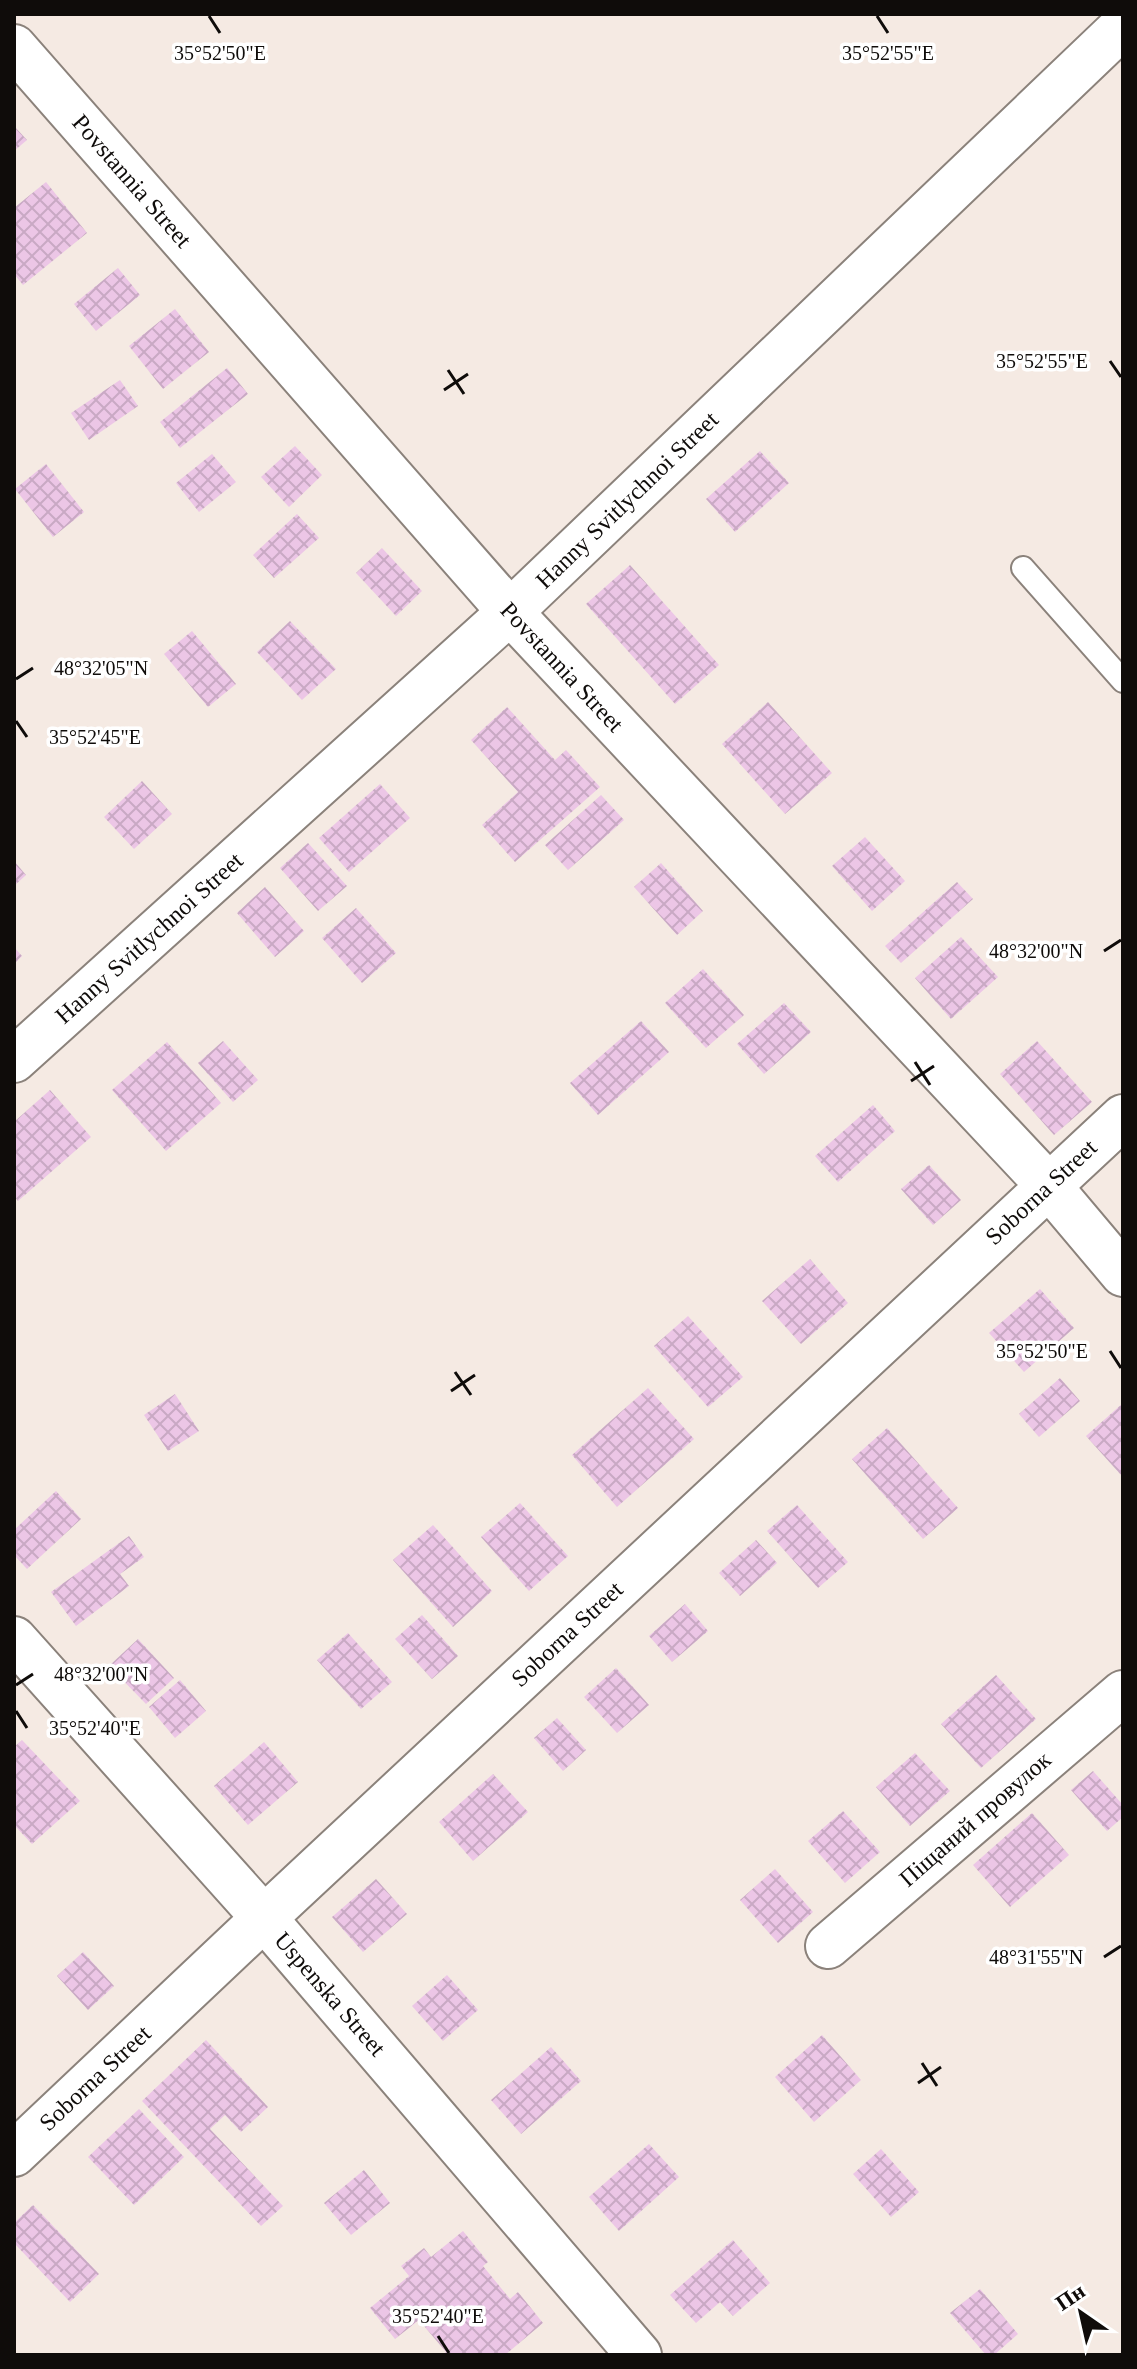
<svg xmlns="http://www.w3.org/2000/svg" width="1137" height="2369" viewBox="0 0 1137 2369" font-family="'Times New Roman',serif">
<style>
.building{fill:url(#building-cross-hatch)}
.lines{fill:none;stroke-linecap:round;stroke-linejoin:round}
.lane-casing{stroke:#8b827b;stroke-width:26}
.street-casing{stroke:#8b827b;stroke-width:48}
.secondary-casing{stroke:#8b827b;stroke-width:48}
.lane{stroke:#fff;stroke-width:22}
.street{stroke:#fff;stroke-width:44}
.secondary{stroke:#fff;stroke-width:44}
.ticks{fill:none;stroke:#0f0c0a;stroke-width:3}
.labels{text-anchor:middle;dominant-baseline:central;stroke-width:7;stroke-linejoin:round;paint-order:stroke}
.street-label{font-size:24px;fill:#0f0c0a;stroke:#fff}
.ticks-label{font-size:20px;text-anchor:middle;fill:#0f0c0a;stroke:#fff;stroke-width:7;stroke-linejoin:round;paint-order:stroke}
</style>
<defs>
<pattern id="building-cross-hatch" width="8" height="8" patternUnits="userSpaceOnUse" patternTransform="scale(2)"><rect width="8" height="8" fill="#ecc6e6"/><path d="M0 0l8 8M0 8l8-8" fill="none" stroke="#c9a9c4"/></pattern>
</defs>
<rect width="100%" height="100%" fill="#f5eae3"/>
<g class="building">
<path d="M14,126L27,140L14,151Z"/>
<path d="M46,182L87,233L23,285L14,274V208Z"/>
<path d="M118,268L140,295L96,331L74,304Z"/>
<path d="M175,309L209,352L163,389L129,346Z"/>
<path d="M227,368L248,394L180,448L160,422Z"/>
<path d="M120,380L138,406L89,440L71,413Z"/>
<path d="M295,446L322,475L289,507L261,477Z"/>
<path d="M760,451L789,483L735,532L706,499Z"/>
<path d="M212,454L236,482L199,512L176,483Z"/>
<path d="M46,464L84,512L53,537L15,489Z"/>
<path d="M297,514L319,538L274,578L253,555Z"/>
<path d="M382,548L422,591L396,616L356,573Z"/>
<path d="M630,565L719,665L675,704L586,604Z"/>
<path d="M290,621L336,669L302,700L257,652Z"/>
<path d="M192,631L236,684L208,707L164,654Z"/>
<path d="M768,702L832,773L785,814L722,744Z"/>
<path d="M507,707L555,760L566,750L600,787L515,862L482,825L518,792L471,740Z"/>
<path d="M142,781L172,814L134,849L104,817Z"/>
<path d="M380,784L410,818L349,872L319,838Z"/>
<path d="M601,795L624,820L568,870L545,845Z"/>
<path d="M865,837L905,881L872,911L832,866Z"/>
<path d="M308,843L347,886L318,911L280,868Z"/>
<path d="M14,861L26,875L14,886Z"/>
<path d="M661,863L703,911L677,935L634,887Z"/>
<path d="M957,882L973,899L901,963L885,946Z"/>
<path d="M265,887L304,931L275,957L237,913Z"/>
<path d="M356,908L396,953L362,983L322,938Z"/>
<path d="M961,937L998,977L951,1019L915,978Z"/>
<path d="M14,947L22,956L14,964Z"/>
<path d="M703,969L744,1015L706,1048L665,1003Z"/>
<path d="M784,1003L811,1032L764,1074L737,1044Z"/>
<path d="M641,1021L669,1052L598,1115L570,1083Z"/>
<path d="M223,1041L258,1080L233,1102L198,1063Z"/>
<path d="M1037,1041L1092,1102L1054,1135L1000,1074Z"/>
<path d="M167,1042L221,1103L166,1151L112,1090Z"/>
<path d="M50,1090L91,1137L18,1201L14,1196V1122Z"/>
<path d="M873,1105L895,1131L838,1182L815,1156Z"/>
<path d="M929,1165L961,1200L933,1225L901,1189Z"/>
<path d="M810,1259L848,1303L801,1344L762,1301Z"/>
<path d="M1040,1289L1074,1328L1024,1372L989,1333Z"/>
<path d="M688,1316L743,1377L708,1407L654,1346Z"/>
<path d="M1060,1378L1080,1401L1039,1437L1019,1414Z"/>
<path d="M648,1388L694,1439L617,1507L572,1455Z"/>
<path d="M175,1394L199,1431L168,1451L144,1415Z"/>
<path d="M1123,1403V1473L1121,1475L1086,1436Z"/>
<path d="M887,1428L958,1508L923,1539L852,1459Z"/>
<path d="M56,1491L81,1519L27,1569L14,1555V1530Z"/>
<path d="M520,1503L568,1556L529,1591L481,1537Z"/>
<path d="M797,1505L848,1562L818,1588L767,1531Z"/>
<path d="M433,1525L492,1591L453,1627L393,1560Z"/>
<path d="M129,1536L144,1557L120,1574L129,1586L76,1626L51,1592Z"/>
<path d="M756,1540L777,1563L740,1596L719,1573Z"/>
<path d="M685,1604L708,1631L672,1662L649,1636Z"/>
<path d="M422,1615L458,1656L432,1679L395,1639Z"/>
<path d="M348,1633L392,1682L361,1709L317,1660Z"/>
<path d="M138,1639L174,1678L146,1704L109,1666Z"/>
<path d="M616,1668L649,1705L617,1733L584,1697Z"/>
<path d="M996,1675L1036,1719L981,1768L941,1724Z"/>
<path d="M180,1680L206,1711L175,1738L149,1707Z"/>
<path d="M557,1718L586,1750L563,1771L534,1738Z"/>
<path d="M22,1740L80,1801L32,1844L14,1825V1747Z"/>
<path d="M264,1742L298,1782L248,1825L214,1786Z"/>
<path d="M915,1753L950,1791L910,1826L876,1787Z"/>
<path d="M1093,1771L1123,1805V1817L1107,1831L1071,1790Z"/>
<path d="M493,1774L528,1812L473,1861L439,1822Z"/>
<path d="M843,1811L880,1852L845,1883L808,1841Z"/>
<path d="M1032,1813L1069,1855L1010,1907L973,1865Z"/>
<path d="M775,1869L813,1912L778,1943L740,1900Z"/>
<path d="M376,1879L407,1914L363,1952L332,1917Z"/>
<path d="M83,1952L114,1986L88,2010L57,1976Z"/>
<path d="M447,1975L478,2010L443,2041L412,2006Z"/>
<path d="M822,2035L861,2080L814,2122L775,2077Z"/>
<path d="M206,2040L268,2107L241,2132L225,2115L210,2129L283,2206L261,2226L142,2101Z"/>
<path d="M551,2047L581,2081L521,2134L491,2100Z"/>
<path d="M139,2109L184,2157L134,2205L88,2157Z"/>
<path d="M649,2144L679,2177L619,2231L589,2197Z"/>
<path d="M881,2149L919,2192L891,2217L853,2174Z"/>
<path d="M364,2170L390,2203L351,2235L324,2203Z"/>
<path d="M33,2205L99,2274L70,2302L14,2243V2223Z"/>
<path d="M463,2231L488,2262L483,2266L510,2299L518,2292L543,2323L505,2355H442L446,2352L419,2320L395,2339L370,2308L409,2276L401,2266L424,2248L431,2257Z"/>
<path d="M733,2240L770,2283L733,2316L720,2302L696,2323L670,2295Z"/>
<path d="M980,2289L1018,2334L994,2355H986L950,2313Z"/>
</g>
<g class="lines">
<g class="lane-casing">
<path id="lane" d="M1023,568L1123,681"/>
</g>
<g class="street-casing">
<g id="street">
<path d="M14,47L510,612L1048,1185L1123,1274"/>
<path d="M14,1060L510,612L1123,26"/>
<path d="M264,1918L1123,1117"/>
<path d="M828,1946L1123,1693"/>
</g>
</g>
<g class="secondary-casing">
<g id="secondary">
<path d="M14,1639L264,1918L639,2355"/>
<path d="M14,2154L264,1918"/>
</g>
</g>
<use href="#lane" class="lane"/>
<use href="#street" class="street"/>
<use href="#secondary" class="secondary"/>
</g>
<path class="ticks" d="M209,16L220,33M877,16L888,33M1110,361L1121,377M448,370L464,394M444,390L468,374M16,679L33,668M16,721L27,737M1104,951L1121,940M915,1062L930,1085M911,1081L934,1066M1110,1351L1121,1368M455,1372L471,1395M451,1391L475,1375M16,1685L33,1674M16,1711L27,1728M1104,1957L1121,1946M922,2063L937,2086M918,2083L941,2067M438,2336L449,2353"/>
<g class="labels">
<g class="street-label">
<text transform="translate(132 181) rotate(49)">Povstannia Street</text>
<text transform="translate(627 500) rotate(-44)">Hanny Svitlychnoi Street</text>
<text transform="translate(562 667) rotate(47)">Povstannia Street</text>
<text transform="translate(149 938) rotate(-42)">Hanny Svitlychnoi Street</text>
<text transform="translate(1041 1192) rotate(-43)">Soborna Street</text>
<text transform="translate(567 1634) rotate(-43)">Soborna Street</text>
<text transform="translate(975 1819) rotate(-41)">Піщаний провулок</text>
<text transform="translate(330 1994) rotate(49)">Uspenska Street</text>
<text transform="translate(95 2078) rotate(-43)">Soborna Street</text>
</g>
</g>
<g class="ticks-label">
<text x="220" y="60">35°52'50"E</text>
<text x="888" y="60">35°52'55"E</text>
<text x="1042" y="368">35°52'55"E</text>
<text x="101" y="675">48°32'05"N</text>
<text x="95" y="744">35°52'45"E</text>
<text x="1036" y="958">48°32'00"N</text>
<text x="1042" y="1358">35°52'50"E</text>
<text x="101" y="1681">48°32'00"N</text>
<text x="95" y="1735">35°52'40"E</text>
<text x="1036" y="1964">48°31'55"N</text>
<text x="438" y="2323">35°52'40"E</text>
</g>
<rect width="1137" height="2369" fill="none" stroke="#0f0c0a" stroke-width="32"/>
<g transform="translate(1081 2313) rotate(326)" stroke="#ffffff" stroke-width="6" paint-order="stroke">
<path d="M0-6L14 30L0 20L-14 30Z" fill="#0f0c0a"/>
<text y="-12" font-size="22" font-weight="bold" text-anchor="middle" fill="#0f0c0a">Пн</text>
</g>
</svg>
